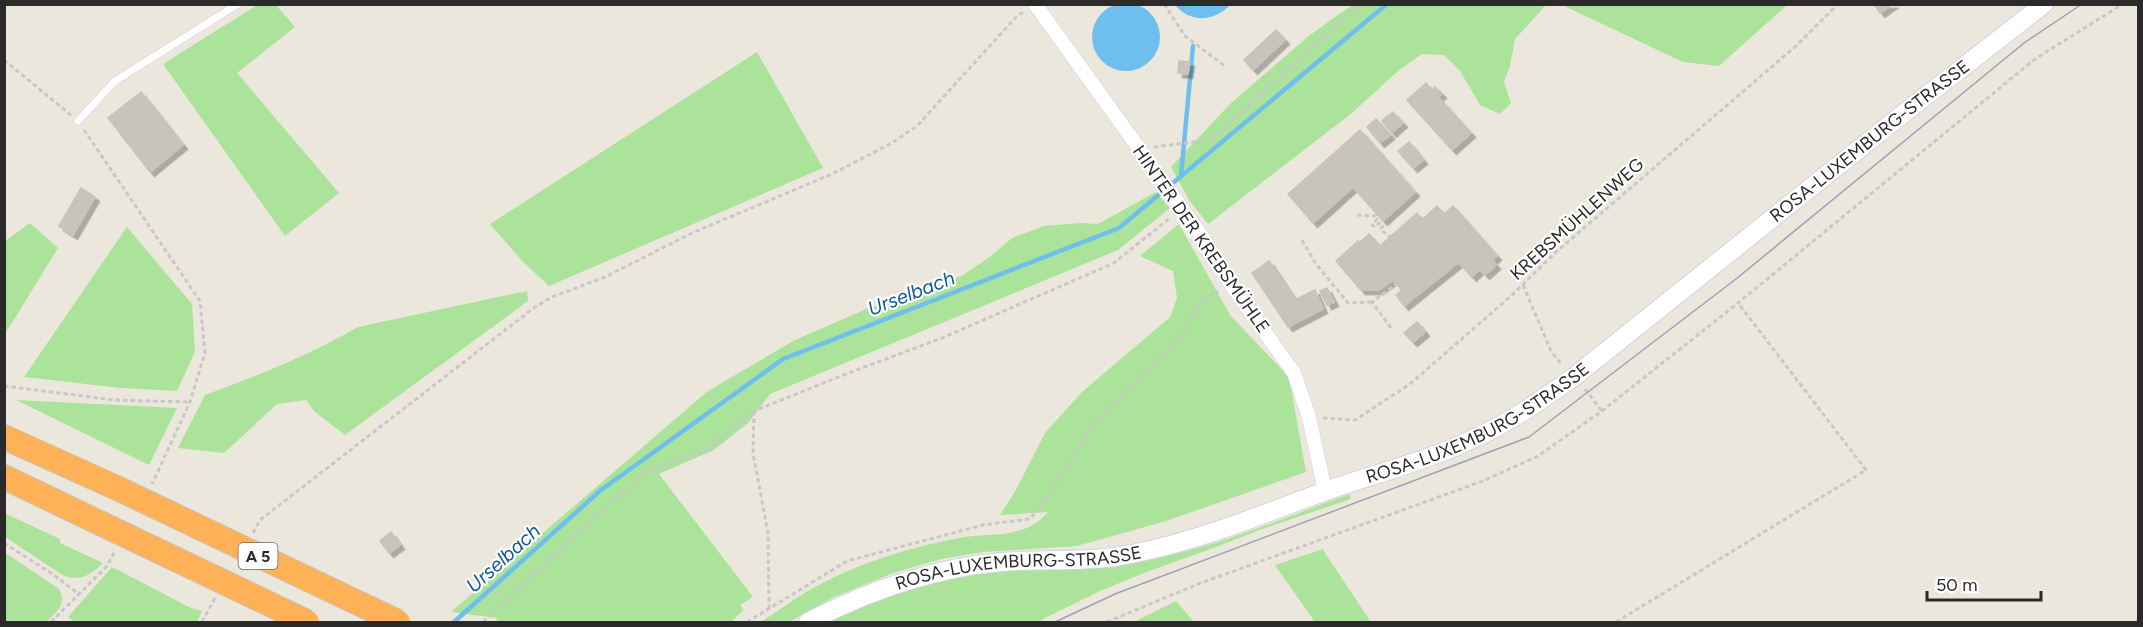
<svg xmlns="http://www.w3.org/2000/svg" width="2143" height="627" viewBox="0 0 2143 627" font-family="Figtree,sans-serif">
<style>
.green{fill:#aae399}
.water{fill:#6fbfee}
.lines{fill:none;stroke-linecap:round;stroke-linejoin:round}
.stream{stroke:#6fbfee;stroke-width:4.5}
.building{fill:#c7c5bb;stroke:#c8c3b6;stroke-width:1.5;filter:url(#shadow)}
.lane-casing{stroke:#d2d3e3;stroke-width:8}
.street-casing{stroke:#d2d3e3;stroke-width:15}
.secondary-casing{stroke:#d2d3e3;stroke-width:20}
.highway-casing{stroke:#c8c8c8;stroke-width:26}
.path{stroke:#c8c8c8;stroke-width:3;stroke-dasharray:4.5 3;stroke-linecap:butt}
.lane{stroke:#fff;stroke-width:7}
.street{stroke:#fff;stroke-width:14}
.secondary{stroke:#fff;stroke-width:18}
.highway{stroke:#feb156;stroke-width:24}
.tram{stroke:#9fa0b5;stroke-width:1.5}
.highway-bridge-casing{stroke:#c8c8c8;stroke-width:26;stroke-linecap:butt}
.highway-bridge{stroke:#feb156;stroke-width:24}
.labels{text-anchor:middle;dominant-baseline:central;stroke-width:4.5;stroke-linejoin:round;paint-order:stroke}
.shield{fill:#fff;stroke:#6a6a6a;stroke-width:1.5}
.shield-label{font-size:16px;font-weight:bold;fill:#2a2a2a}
.street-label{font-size:18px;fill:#2a2a2a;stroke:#fff}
.water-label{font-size:20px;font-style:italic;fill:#0e5b9b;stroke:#fff}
</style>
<defs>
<filter id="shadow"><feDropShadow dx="4.5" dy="4.5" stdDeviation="0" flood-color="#0004"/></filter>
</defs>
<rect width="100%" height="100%" fill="#ece7dc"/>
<g class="green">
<path d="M257,5H276L295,27L237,73L339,193L285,236L163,64Z"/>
<path d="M1352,5H1546L1515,39L1510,66L1504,82L1511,103L1500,114L1480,105L1460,71L1444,55L1422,54L1399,70L1352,113L1208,224L1189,200L1171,167L1230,104L1310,35Z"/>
<path d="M1562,5H1787L1719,66L1683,62Z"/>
<path d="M757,52L823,168L549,286L523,262L490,224Z"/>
<path d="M1156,192L1170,208L1118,250L770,394L749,422L714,450L659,474L753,597L740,605L743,610L731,622H496L497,618L451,612L708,391L795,340L871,307L903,302L963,275L991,256L1012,238L1044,226L1081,223L1098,224Z"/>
<path d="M30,223L58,248L5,334V241Z"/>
<path d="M1179,224L1230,315L1289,377L1306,472L1166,521L1077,546L984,552L941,559L893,573L834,597L789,622H761C775,613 788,603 803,594C850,566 905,548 959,538C991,532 1025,540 1048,512L1000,515L1016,490L1045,433L1082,392L1170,317L1177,298L1173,271L1140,256Z"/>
<path d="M127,227L192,304L195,352L177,391L121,388L24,377Z"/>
<path d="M527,291L528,301L345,435L315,412L306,400L277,404L224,453L178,448L205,395C257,376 310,355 358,327Z"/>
<path d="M16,400L177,408L149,465Z"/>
<path d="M1350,494L1351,499L1262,529L1211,549L1149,571L1100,591L1037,622H829C883,593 944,575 1006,570C1051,567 1097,569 1142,561C1214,549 1282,518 1350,494Z"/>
<path d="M4,513L60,539V543L103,563C91,575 81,581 64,576L5,537Z"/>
<path d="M1323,549V550L1371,622H1315L1275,565Z"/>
<path d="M4,552L59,589C67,604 57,612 46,622H5Z"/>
<path d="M112,567L191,608L202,611L197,622H74L68,617Z"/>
<path d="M1176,601L1194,622H1134Z"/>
</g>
<g class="water">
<circle cx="1126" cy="37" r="34"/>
<path d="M1175,5H1230C1214,22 1190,23 1175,5Z"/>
</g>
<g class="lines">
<g class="stream">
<path d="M1181,176L1193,46"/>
<path d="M454,622L601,490L783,359L1119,228L1387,4"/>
</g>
</g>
<g class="building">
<path d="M1874,4H1893L1880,13Z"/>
<path d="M1276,30L1285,40L1271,53L1262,43Z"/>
<path d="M1262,43L1271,53L1253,70L1244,60Z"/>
<path d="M1179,61L1190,62L1188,74L1178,73Z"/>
<path d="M1426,83L1432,90L1435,87L1442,94L1438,97L1471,133L1452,150L1407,100Z"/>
<path d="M141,92L183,145L150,172L108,118Z"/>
<path d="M1393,112L1403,123L1398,127L1389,116Z"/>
<path d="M1388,115L1398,127L1392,133L1382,121Z"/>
<path d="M1376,119L1390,135L1380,143L1367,127Z"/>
<path d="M1360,130L1415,192L1383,221L1353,187L1313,223L1288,194Z"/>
<path d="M1409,142L1423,160L1413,168L1398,151Z"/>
<path d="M81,188L95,197L73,235L59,226Z"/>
<path d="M1437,206L1444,214L1442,216L1448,223L1436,233L1423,219Z"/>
<path d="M1453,206L1497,256L1492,260L1496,265L1485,275L1480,269L1472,277L1434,235L1448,223L1442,216Z"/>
<path d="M1417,213L1445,247L1400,288L1360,242L1369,234L1380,246Z"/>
<path d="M1358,241L1393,280L1379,290H1361L1336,261Z"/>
<path d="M1445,247L1459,262L1404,306L1396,295L1402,290L1400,288Z"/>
<path d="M1269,261L1295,300L1315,290L1323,309L1288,327L1252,273Z"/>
<path d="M1327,288L1334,302L1327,305L1320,291Z"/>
<path d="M1417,322L1425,332L1413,342L1404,333Z"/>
<path d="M391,532L400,545L389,553L380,541Z"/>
</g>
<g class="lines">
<g class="lane-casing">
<path id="lane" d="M78,121L115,81L238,4"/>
</g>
<g class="street-casing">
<path id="street" d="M1035,4L1202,236L1230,283L1294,373L1309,417L1325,491"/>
</g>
<g class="secondary-casing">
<g id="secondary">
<path id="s1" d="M808,622C868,591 932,568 1001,562C1038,559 1077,562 1114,557C1187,546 1257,516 1326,491C1377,473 1431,460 1479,436C1514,420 1544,398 1575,376L1913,106L2044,4"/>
</g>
</g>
<g class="highway-casing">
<g id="highway">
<path d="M4,437L119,489"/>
<path d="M4,477L102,524"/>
</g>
</g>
<g class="path">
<path d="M1164,4L1185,36L1226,67"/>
<path d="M4,60L72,116"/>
<path d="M84,130L200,301L205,353L190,402L152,484"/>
<path d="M1154,147L1210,140L1361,4"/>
<path d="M1357,215L1376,216L1378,218L1372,225L1375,227L1379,223L1383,226L1380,229L1390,237"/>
<path d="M1302,240L1316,264L1348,303L1372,302"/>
<path d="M1523,285L1551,351L1562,365"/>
<path d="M1391,328L1372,302L1396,284"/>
<path d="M4,386L114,400L190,402"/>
<path d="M1585,389L1602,411"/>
<path d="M754,411L753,453L768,533L769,609"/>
<path d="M1323,418L1355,420L1410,384L1511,296L1556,252L1796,46L1838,4"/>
<path d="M253,533L260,520L535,307L552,297L605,277L692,233L832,174L890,144L917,126L1017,16L1025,11"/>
<path d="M4,543L51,573L79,594"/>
<path d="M51,622L107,566L115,551"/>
<path d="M202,622L215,598"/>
<path d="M483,622L598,514L649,470L706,450L754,411L846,374L942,338L1114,263L1171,217"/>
<path d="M747,622L847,561L983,525L1029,519L1041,508L1097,419L1179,338L1202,302L1218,291"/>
<path d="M1107,622L1198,584L1483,481L1538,456L1602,411L1738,303L2035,59L2123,4"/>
<path d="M1616,622L1866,470L1738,303"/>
<path d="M2136,622L2138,620"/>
</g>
<use href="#lane" class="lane"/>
<use href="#street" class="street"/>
<use href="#secondary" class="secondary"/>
<use href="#highway" class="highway"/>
<path class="tram" d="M1055,622L1115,594L1529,437L1736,279L2024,43L2082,4"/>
<g class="highway-bridge-casing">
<g id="highway-bridge">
<path d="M119,489L398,622"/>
<path d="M102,524L307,622"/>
</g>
</g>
<use href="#highway-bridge" class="highway-bridge"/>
</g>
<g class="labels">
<rect class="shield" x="238.5" y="543" width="39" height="26" rx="4.5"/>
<g class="shield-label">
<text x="258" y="556">A 5</text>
</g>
<g class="street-label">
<text stroke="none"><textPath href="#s1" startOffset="1192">ROSA-LUXEMBURG-STRASSE</textPath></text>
<text transform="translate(1577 219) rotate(-42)">KREBSMÜHLENWEG</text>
<text transform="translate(1201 239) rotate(55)">HINTER DER KREBSMÜHLE</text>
<text stroke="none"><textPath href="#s1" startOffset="706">ROSA-LUXEMBURG-STRASSE</textPath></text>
<text stroke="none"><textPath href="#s1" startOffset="220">ROSA-LUXEMBURG-STRASSE</textPath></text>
</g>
<g class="water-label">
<text transform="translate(911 293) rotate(-21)">Urselbach</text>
<text transform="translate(503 558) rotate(-42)">Urselbach</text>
</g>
</g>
<rect width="2143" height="627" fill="none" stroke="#2a2a2a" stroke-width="12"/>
<path d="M1927 591v9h114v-9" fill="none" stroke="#2a2a2a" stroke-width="3"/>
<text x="1936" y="591" font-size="18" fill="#2a2a2a" stroke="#ffffff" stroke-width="4.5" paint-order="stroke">50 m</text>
</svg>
